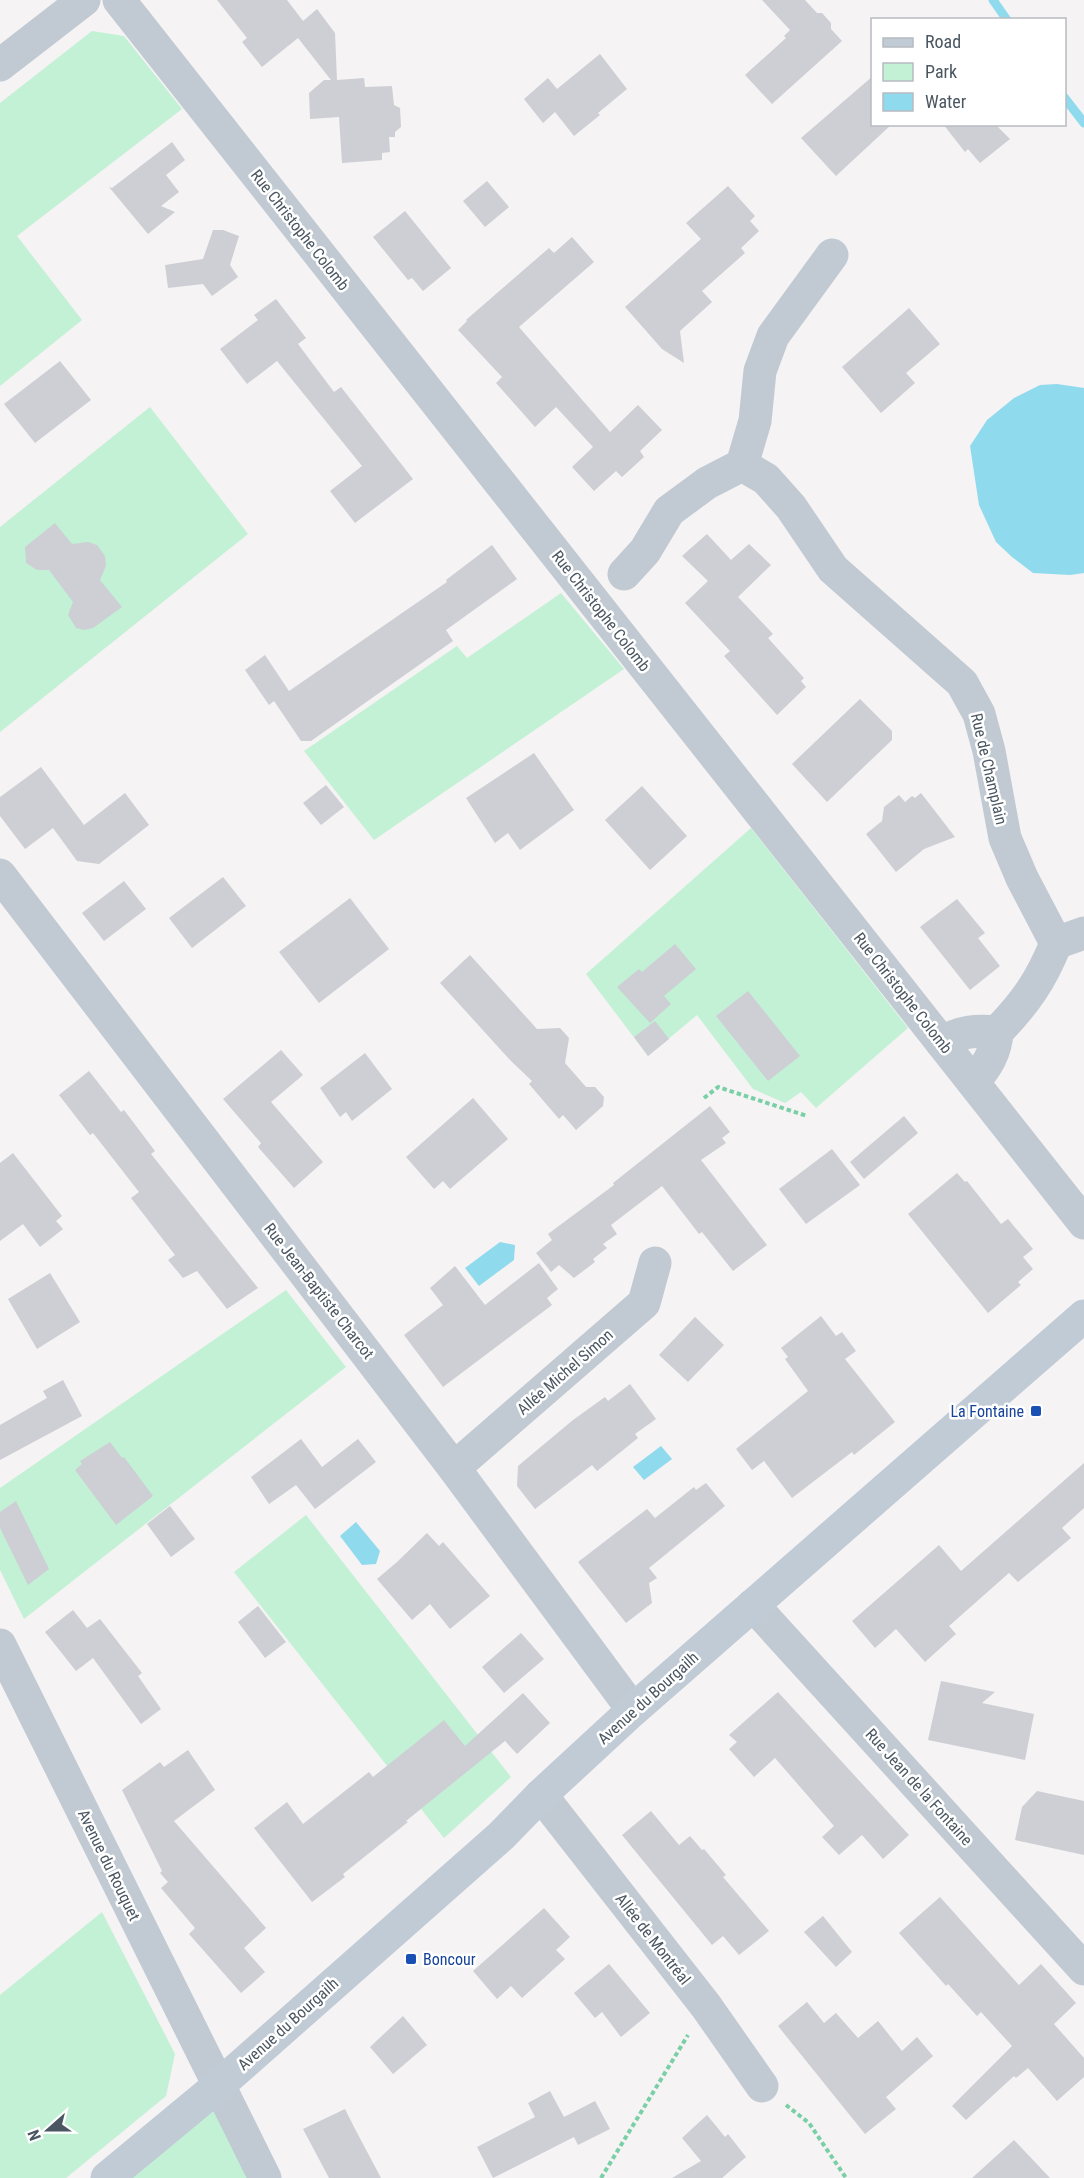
<svg xmlns="http://www.w3.org/2000/svg" width="1084" height="2178" viewBox="0 0 1084 2178" font-family="'Roboto Condensed',sans-serif">
<style>
.green{fill:#c3f1d5}
.water{fill:#90daee}
.lines{fill:none;stroke-linecap:round;stroke-linejoin:round}
.stream{stroke:#90daee;stroke-width:9}
.building{fill:#cdcfd5}
.path{stroke:#7ad0a6;stroke-width:4;stroke-dasharray:4.5 3;stroke-linecap:butt}
.street{stroke:#c1cad2;stroke-width:33}
.secondary{stroke:#c1cbd6;stroke-width:33}
.transit-dot{fill:#1a4fb4;stroke:#fff;stroke-width:2}
.labels{text-anchor:middle;dominant-baseline:central;stroke-width:5;stroke-linejoin:round;paint-order:stroke}
.street-label{font-size:16px;fill:#4a5661;stroke:#fff}
.transit-label{font-size:16px;fill:#164399;stroke:#fff;text-anchor:end}
</style>
<rect width="100%" height="100%" fill="#f5f3f3"/>
<g class="green">
<path d="M92,31L124,36L182,109L17,236L82,320L0,386V103Z"/>
<path d="M150,407L248,534L0,732V527Z"/>
<path d="M561,593L624,669L374,840L304,751L457,646L467,658Z"/>
<path d="M751,828L908,1028L816,1108L801,1092L785,1103L753,1089L697,1015L648,1056L586,974Z"/>
<path d="M286,1290L346,1367L24,1619L0,1570V1488Z"/>
<path d="M306,1515L511,1777L444,1838L234,1572Z"/>
<path d="M102,1912L175,2054L166,2096L66,2178H0V1995Z"/>
<path d="M218,2086L265,2178H107Z"/>
</g>
<g class="water">
<path d="M1057,384L1084,388V573L1070,575L1033,573L1012,557L996,542L979,505L970,446L987,420L1014,398L1040,385Z"/>
<path d="M500,1242L515,1245L514,1260L479,1286L465,1268Z"/>
<path d="M661,1446L672,1459L644,1480L633,1467Z"/>
<path d="M356,1522L380,1551L376,1564L362,1565L340,1536Z"/>
</g>
<g class="lines">
<g class="stream">
<path d="M993,0L1007,20"/>
<path d="M1064,97L1084,123"/>
</g>
</g>
<g class="building">
<path d="M217,0H287L303,21L317,9L335,33L337,80L364,78L365,87L392,86L394,105L400,108L401,127L395,132V137H389L390,152L382,153V160L342,163L339,117L310,119L309,93L324,80H331L298,38L262,67L242,42L247,38Z"/>
<path d="M762,0H805L817,13H822L831,23V29L842,41L772,104L745,75L786,38L784,36L790,30Z"/>
<path d="M600,54L627,89L598,113L600,115L574,136L555,112L543,123L524,99L548,78L557,89Z"/>
<path d="M873,76V124H892L836,176L801,138Z"/>
<path d="M943,124H999L997,126L1010,139L980,163L968,149L965,152Z"/>
<path d="M172,142L185,160L166,175L179,192L161,206L175,212L148,234L109,187L112,188Z"/>
<path d="M487,181L509,207L485,227L463,201Z"/>
<path d="M728,186L755,216L750,221L759,231L741,248L745,253L702,291L712,302L680,331L684,363L662,349L625,307L701,239L686,223Z"/>
<path d="M405,211L451,268L423,291L412,278L408,280L373,237Z"/>
<path d="M213,230H223L239,236L230,265L238,277L212,296L203,284L168,288L165,265L203,259Z"/>
<path d="M572,237L594,262L519,327L610,432L638,405L662,430L640,451L644,457L622,477L616,471L594,491L572,467L593,447L556,407L535,427L496,383L502,377L458,330L467,321L466,320L549,248L554,253Z"/>
<path d="M276,299L306,338L298,344L334,392L341,387L413,479L355,523L330,491L362,466L277,361L247,384L220,349L258,320L254,315Z"/>
<path d="M909,308L940,344L906,373L915,383L881,413L842,367Z"/>
<path d="M60,361L91,400L35,443L4,404Z"/>
<path d="M55,523L72,544L88,542L97,545L105,556L106,566L100,580L122,607L93,628L84,630L76,628L68,615L73,602L49,570H37L26,563L25,547Z"/>
<path d="M707,534L731,560L749,544L771,565L738,597L773,634L768,638L804,678L801,681L806,687L777,715L724,656L730,651L685,603L708,581L682,556Z"/>
<path d="M492,545L517,579L446,630L453,641L311,741H301L274,701L269,705L245,670L265,655L289,691L447,582L446,580Z"/>
<path d="M860,699L892,731V740L827,802L792,764Z"/>
<path d="M534,753L574,810L520,850L508,833L495,843L466,798Z"/>
<path d="M41,767L84,825L125,793L149,825L99,864L77,861L53,828L25,849L0,816V797Z"/>
<path d="M326,785L344,807L321,825L303,803Z"/>
<path d="M642,786L687,836L650,870L605,820Z"/>
<path d="M921,793L955,837L924,849L896,872L866,834L882,821L884,807L899,795L905,802L912,796L915,798Z"/>
<path d="M223,877L246,906L192,948L169,918Z"/>
<path d="M124,881L146,909L104,941L82,913Z"/>
<path d="M350,898L389,949L319,1003L279,952Z"/>
<path d="M957,899L985,933L978,938L1000,966L970,990L920,927Z"/>
<path d="M675,944L696,969L664,996L671,1004L650,1023L617,987L639,969L642,972Z"/>
<path d="M470,955L537,1029L560,1028L569,1038L565,1063L586,1087H595L604,1097L603,1106L576,1130L563,1115L559,1119L529,1084L532,1081L511,1061L440,983Z"/>
<path d="M748,991L800,1056L768,1081L716,1016Z"/>
<path d="M655,1021L669,1039L648,1056L634,1037Z"/>
<path d="M281,1050L303,1075L271,1102L323,1162L294,1188L258,1147L261,1143L223,1099Z"/>
<path d="M365,1053L392,1089L352,1121L346,1112L340,1117L320,1088Z"/>
<path d="M89,1071L121,1112L124,1110L155,1151L151,1154L258,1288L227,1309L197,1271L183,1278L168,1260L175,1255L131,1198L139,1192L93,1133L90,1135L59,1095Z"/>
<path d="M473,1098L508,1139L450,1189L443,1181L434,1189L406,1157Z"/>
<path d="M710,1106L730,1132L722,1138L726,1143L701,1160L767,1245L733,1271L702,1232L699,1234L662,1186L611,1225L617,1234L603,1244L607,1248L593,1259L595,1262L574,1278L559,1265L551,1272L536,1253L552,1240L548,1234L614,1185L613,1183Z"/>
<path d="M904,1116L918,1133L864,1179L850,1162Z"/>
<path d="M832,1149L860,1185L806,1224L779,1189Z"/>
<path d="M13,1153L62,1216L56,1221L63,1229L40,1247L23,1224L0,1241V1163Z"/>
<path d="M957,1173L965,1182L967,1181L1001,1224L1008,1219L1033,1249L1023,1257L1033,1269L1018,1282L1021,1285L988,1313L908,1214Z"/>
<path d="M539,1263L558,1289L547,1298L552,1305L443,1387L404,1335L443,1305L430,1288L455,1266L485,1305Z"/>
<path d="M50,1273L80,1322L37,1349L8,1299Z"/>
<path d="M821,1316L836,1336L842,1332L856,1351L845,1359L895,1422L854,1455L852,1452L792,1498L764,1461L752,1470L736,1449L808,1391L785,1359L788,1357L781,1348Z"/>
<path d="M695,1317L724,1345L688,1382L659,1355Z"/>
<path d="M63,1380L82,1416L0,1460V1425L47,1398L43,1391Z"/>
<path d="M630,1384L656,1419L635,1434L638,1438L597,1471L592,1465L535,1509L517,1486L518,1466L573,1420L605,1397L608,1401Z"/>
<path d="M301,1439L322,1467L358,1439L376,1462L315,1509L296,1485L269,1504L251,1477Z"/>
<path d="M110,1442L122,1458L124,1457L153,1496L116,1525L75,1470L82,1464L80,1461Z"/>
<path d="M1084,1463V1508L1062,1528L1071,1538L1018,1582L1009,1573L949,1626L956,1634L925,1662L896,1629L875,1648L852,1621L939,1545L961,1571Z"/>
<path d="M706,1483L725,1506L649,1568L657,1578L649,1583L652,1603L626,1623L578,1562L647,1509L655,1518L694,1487L696,1490Z"/>
<path d="M16,1501L49,1569L28,1585L0,1528V1512Z"/>
<path d="M170,1506L195,1539L171,1557L147,1524Z"/>
<path d="M427,1533L439,1546L443,1542L490,1596L450,1629L430,1604L412,1620L377,1579L397,1562Z"/>
<path d="M258,1606L286,1642L265,1658L238,1622Z"/>
<path d="M73,1610L87,1628L100,1619L142,1673L138,1676L161,1709L141,1724L93,1658L76,1671L45,1632Z"/>
<path d="M521,1633L544,1659L504,1693L482,1667Z"/>
<path d="M941,1681L995,1692L982,1703L1034,1714L1025,1760L928,1740Z"/>
<path d="M778,1692L909,1835L883,1859L862,1835L839,1855L822,1837L834,1826L775,1758L754,1777L729,1749L737,1742L729,1735Z"/>
<path d="M523,1693L550,1723L517,1754L505,1741L406,1821L408,1822L343,1874L345,1877L312,1902L254,1828L287,1802L303,1824L369,1772L373,1777L444,1720L465,1746Z"/>
<path d="M188,1750L215,1790L174,1821L266,1928L244,1948L265,1972L241,1993L189,1934L195,1928L161,1888L168,1882L160,1873L162,1871L122,1790L160,1762L164,1767Z"/>
<path d="M1037,1791L1084,1801V1855L1015,1840L1022,1807Z"/>
<path d="M651,1811L679,1845L690,1836L702,1850L704,1849L726,1875L723,1877L769,1931L739,1955L723,1936L712,1945L622,1835Z"/>
<path d="M940,1897L1019,1985L1041,1964L1076,2003L1054,2024L1084,2058V2077L1057,2101L1028,2068L1016,2078L1014,2076L966,2120L952,2106L1012,2046L981,2012L977,2016L948,1984L946,1986L899,1933Z"/>
<path d="M544,1908L570,1937L556,1950L565,1959L522,1998L511,1986L497,1999L473,1971Z"/>
<path d="M823,1916L852,1952L836,1967L804,1932Z"/>
<path d="M609,1964L650,2013L621,2037L602,2012L595,2018L574,1993Z"/>
<path d="M807,2002L824,2023L836,2013L858,2038L878,2021L902,2051L917,2037L933,2056L886,2097L896,2109L865,2134L778,2026Z"/>
<path d="M403,2016L427,2045L393,2074L370,2047Z"/>
<path d="M550,2091L564,2117L595,2101L610,2129L578,2145L574,2137L493,2178L477,2147L535,2117L528,2103Z"/>
<path d="M345,2109L354,2127L381,2178H329L303,2129Z"/>
<path d="M707,2115L725,2137L728,2134L746,2157L722,2178H672L701,2161L682,2138Z"/>
<path d="M1014,2140L1050,2178H972Z"/>
</g>
<g class="lines">
<g class="path">
<path d="M704,1098L718,1087L807,1116"/>
<path d="M786,2105L809,2123L846,2178"/>
<path d="M601,2178L688,2035"/>
</g>
<g class="street">
<path d="M119,0L1084,1223"/>
<path d="M0,65L84,0"/>
<path d="M742,465L755,421L760,371L773,336L832,255"/>
<path d="M624,574L645,551L669,511L707,483L742,465L766,479L791,507L833,569L962,683L979,714L989,751L1005,838L1022,878L1056,943C1041,981 1025,1003 997,1032C996,1052 987,1067 973,1082"/>
<path d="M0,875L454,1468L633,1710"/>
<path d="M1056,943L1084,933"/>
<path d="M942,1043C959,1031 977,1030 997,1032"/>
<path d="M454,1468L644,1303L655,1263"/>
<path d="M753,1605L1084,1969"/>
<path d="M0,1645L265,2178"/>
<path d="M541,1795L706,2006L762,2086"/>
</g>
<path class="secondary" d="M107,2178L218,2086L501,1836L541,1795L633,1710L1084,1316"/>
</g>
<g class="transit-dot">
<rect x="1030" y="1405" width="12" height="12" rx="3"/>
<rect x="405" y="1953" width="12" height="12" rx="3"/>
</g>
<g class="labels">
<g class="street-label">
<text transform="translate(300 230) rotate(52)">Rue Christophe Colomb</text>
<text transform="translate(601 611) rotate(52)">Rue Christophe Colomb</text>
<text transform="translate(989 769) rotate(77)">Rue de Champlain</text>
<text transform="translate(903 993) rotate(52)">Rue Christophe Colomb</text>
<text transform="translate(319 1291) rotate(52)">Rue Jean-Baptiste Charcot</text>
<text transform="translate(565 1372) rotate(-41)">Allée Michel Simon</text>
<text transform="translate(648 1698) rotate(-42)">Avenue du Bourgailh</text>
<text transform="translate(919 1787) rotate(48)">Rue Jean de la Fontaine</text>
<text transform="translate(109 1865) rotate(64)">Avenue du Rouquet</text>
<text transform="translate(653 1939) rotate(52)">Allée de Montréal</text>
<text transform="translate(288 2024) rotate(-42)">Avenue du Bourgailh</text>
</g>
<g class="transit-label">
<text x="1024" y="1411">La Fontaine</text>
<text x="423" y="1959" text-anchor="start">Boncour</text>
</g>
</g>
<rect x="871" y="18" width="195" height="108" fill="#ffffff" stroke="#b7bbc0" stroke-width="1.5"/>
<rect x="883" y="38" width="30" height="9" fill="#c1cbd6" stroke="#b7bbc0" stroke-width="1.5"/>
<text x="925" y="48" font-size="18" fill="#4a5661">Road</text>
<rect x="883" y="63" width="30" height="18" fill="#c3f1d5" stroke="#b7bbc0" stroke-width="1.5"/>
<text x="925" y="78" font-size="18" fill="#4a5661">Park</text>
<rect x="883" y="93" width="30" height="18" fill="#90daee" stroke="#b7bbc0" stroke-width="1.5"/>
<text x="925" y="108" font-size="18" fill="#4a5661">Water</text>
<g transform="translate(48 2130) rotate(249)" stroke="#ffffff" stroke-width="4.5" paint-order="stroke">
<path d="M0-4.5L10 22L0 15L-10 22Z" fill="#4a5661"/>
<text y="-9" font-size="16" font-weight="bold" text-anchor="middle" fill="#4a5661">N</text>
</g>
</svg>
